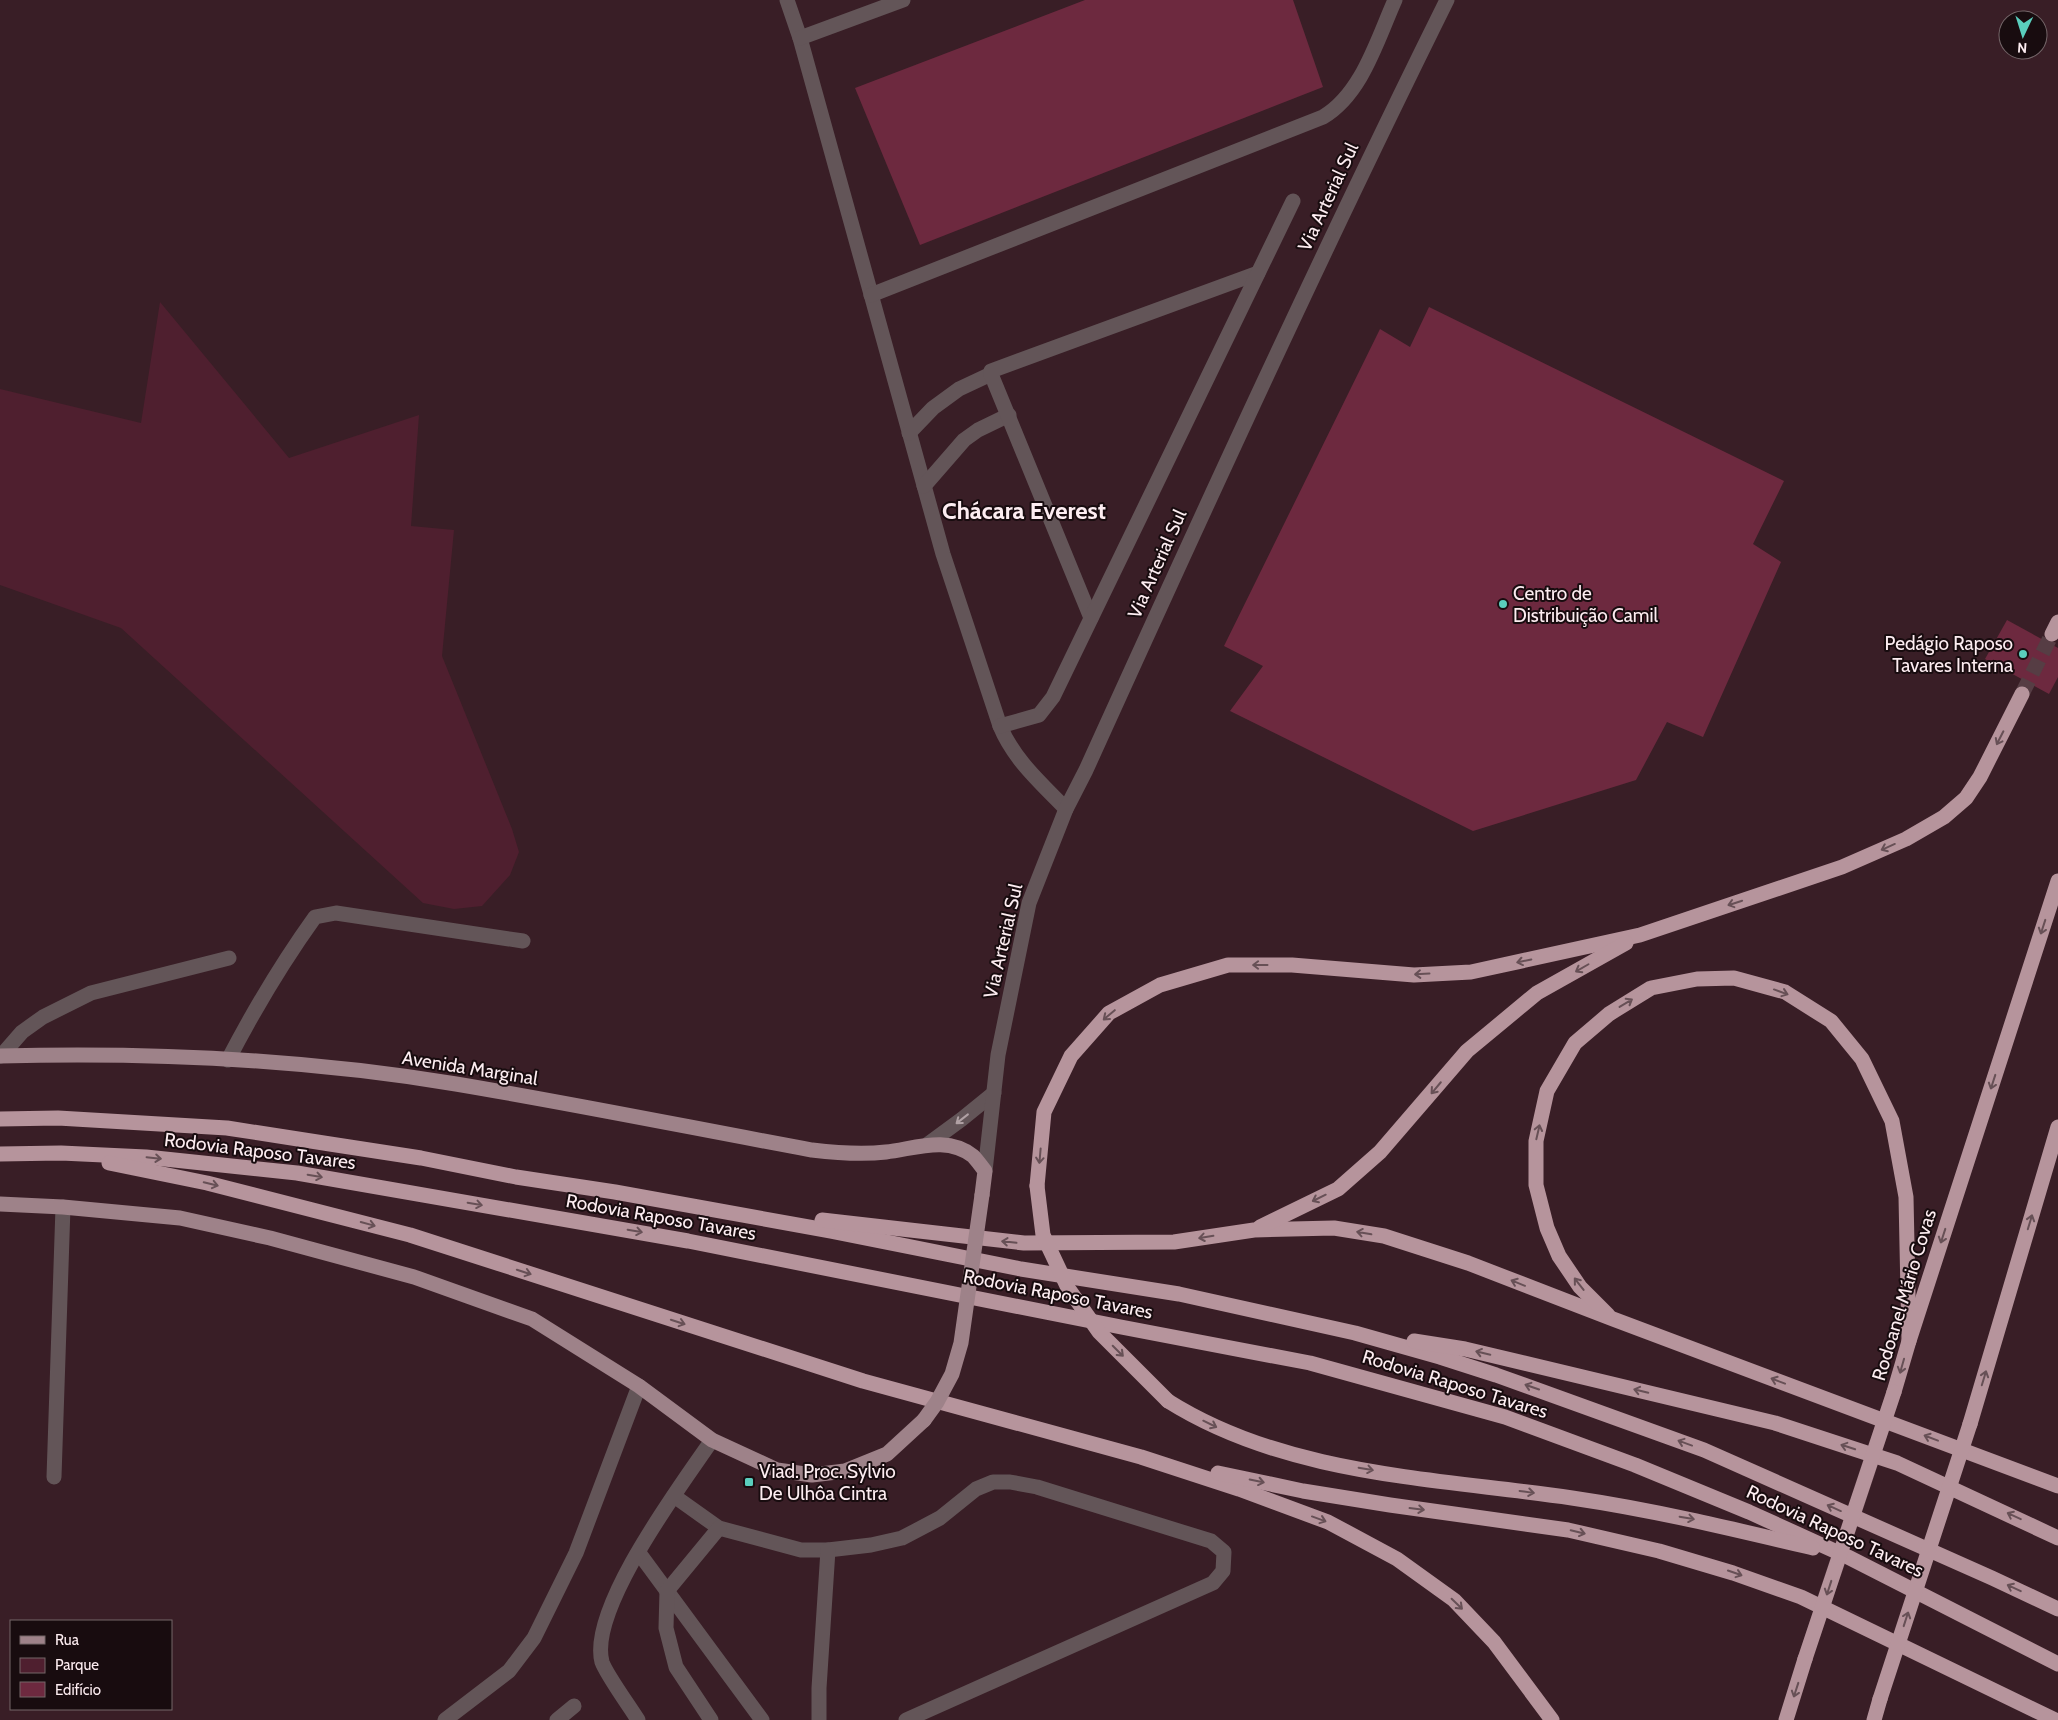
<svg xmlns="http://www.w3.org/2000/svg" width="2058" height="1720" viewBox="0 0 2058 1720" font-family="Cabin,sans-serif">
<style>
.green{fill:#4f1f2f}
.building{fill:#6d293f}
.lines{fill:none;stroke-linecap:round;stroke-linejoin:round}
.highway-tunnel{stroke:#563d44;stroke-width:15;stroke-dasharray:15 8;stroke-linecap:butt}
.minor{stroke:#635558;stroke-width:15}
.major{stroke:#9e8289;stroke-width:15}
.highway{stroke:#b6949c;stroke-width:15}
.major-bridge{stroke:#9e8289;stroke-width:15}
.highway-bridge{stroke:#b6949c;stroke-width:15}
.oneway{stroke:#675056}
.oneway2{stroke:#b0a1a4}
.poi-dot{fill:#5acebd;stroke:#180c0f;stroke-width:2}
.labels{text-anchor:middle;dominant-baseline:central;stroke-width:4;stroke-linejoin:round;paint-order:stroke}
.street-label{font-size:19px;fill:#fdedf1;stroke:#180c0f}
.poi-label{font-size:19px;fill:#fdedf1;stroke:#180c0f;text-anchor:start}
.district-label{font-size:24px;font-weight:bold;fill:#fdedf1;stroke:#180c0f}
</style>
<rect width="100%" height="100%" fill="#391e26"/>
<path class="green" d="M160,302L289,458L419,415L411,526L454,530L442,656L512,829L519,852L510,875L482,906L454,909L423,903L121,628L0,585V389L141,423Z"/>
<g class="building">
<path d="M1085,0H1293L1323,87L920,245L855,88Z"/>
<path d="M1429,307L1784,481L1753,544L1781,562L1703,737L1667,722L1636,780L1473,831L1230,711L1263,666L1224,646L1380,329L1410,347Z"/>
<path d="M2007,620L2058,648V677L2049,694L1985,659Z"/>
</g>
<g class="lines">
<path class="highway-tunnel" d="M2022,694L2052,634"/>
<g class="minor">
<path d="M787,0L800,38L943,554L1000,726C1014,760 1041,783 1066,809"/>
<path d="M800,38L903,0"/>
<path d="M871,295L1323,117C1362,94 1377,40 1395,0"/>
<path d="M909,433L933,408L959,389L991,374"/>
<path d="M924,486L964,440L978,430L1009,415"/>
<path d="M1091,618L991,374V371L1258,273"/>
<path d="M1000,726L1039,715L1053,697L1293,201"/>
<path d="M1,1056L22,1032L43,1017L91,993L229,958"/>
<path d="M228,1060C254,1010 282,963 315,917L336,913L523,941"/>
<path d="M928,1144L962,1119L994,1093"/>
<path d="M985,1171L998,1055L1029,903L1066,809L1086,770C1203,512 1321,254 1447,0"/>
<path d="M54,1477L63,1207"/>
<path d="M674,1496L719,1528L801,1550H828L871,1545L902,1538L940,1518L976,1489L993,1482H1010L1037,1487L1211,1541L1224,1552L1223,1571L1213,1583L906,1720"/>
<path d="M639,1553L762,1720"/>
<path d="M445,1720L509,1671L534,1638L576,1553L639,1386"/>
<path d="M557,1720L574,1706"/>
<path d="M638,1720C630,1707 606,1674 602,1662C588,1609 682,1484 712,1440"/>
<path d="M711,1720L676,1667L666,1628L667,1591L719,1528"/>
<path d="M819,1720V1688L828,1550"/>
</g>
<g class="major">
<path d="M0,1056C152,1052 305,1059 456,1084C575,1104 693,1128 812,1150C837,1153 861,1155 886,1152C914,1149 947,1135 973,1156C977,1160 981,1166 985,1171L982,1195"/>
<path d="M0,1204L63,1207L180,1218L270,1238L414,1277L532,1319L639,1386L712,1440L777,1470L812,1475L845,1471L887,1454L924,1420"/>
</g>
<g class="highway">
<path d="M2052,634L2058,622"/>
<path d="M0,1119L58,1118L227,1128L330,1144L421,1158L516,1177L615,1192L831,1231L1021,1269L1179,1294L1355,1333L1440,1357L1496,1375L1704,1450L1992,1578L2058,1609"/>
<path d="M0,1154L61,1153L146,1157L297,1173L688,1241L1121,1327L1310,1363L1505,1417L1635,1465L1749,1512L1848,1557L2058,1664"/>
<path d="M109,1163L207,1183L410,1235L863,1381L1141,1457L1239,1489L1328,1522L1397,1559L1454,1600L1494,1642L1552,1720"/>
<path d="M1037,1186L1044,1112L1071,1056L1109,1013L1160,985L1228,965H1292L1414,975L1471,972L1640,935L1842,867L1906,839L1944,817L1966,798L1980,777L2022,694"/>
<path d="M822,1220L1024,1243L1174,1242L1254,1230L1334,1228L1384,1236L1468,1263L1613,1319L2058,1486"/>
<path d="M1260,1227L1338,1189L1380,1152L1467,1051L1537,993L1626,943"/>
<path d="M1608,1315L1580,1287L1559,1256L1547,1228L1536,1185V1141L1547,1091L1575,1043L1609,1014L1651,988L1697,979L1734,978L1785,992L1831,1021L1862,1059L1892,1121L1906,1197L1909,1341"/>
<path d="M1414,1341L1465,1349L1775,1423L1897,1463L2058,1538"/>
<path d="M1894,1392L1909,1341L2058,881"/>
<path d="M1168,1401C1287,1476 1436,1478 1572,1498C1654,1510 1733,1529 1813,1548"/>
<path d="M1970,1424L2058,1127"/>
<path d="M1218,1473L1303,1491L1390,1505L1568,1530L1659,1551L1733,1573L1801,1597L2055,1720"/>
<path d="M1786,1720L1805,1659"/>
<path d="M1874,1720L1880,1699"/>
</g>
<path class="major-bridge" d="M924,1420L937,1402L952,1374L961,1343L982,1195"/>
<g class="highway-bridge">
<path d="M1037,1186L1043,1235L1068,1288L1099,1332L1168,1401"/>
<path d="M1805,1659L1894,1392"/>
<path d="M1880,1699L1970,1424"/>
</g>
</g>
<defs><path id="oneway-shaft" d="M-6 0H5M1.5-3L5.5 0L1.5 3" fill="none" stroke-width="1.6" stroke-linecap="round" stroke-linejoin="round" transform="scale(1.25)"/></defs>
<g class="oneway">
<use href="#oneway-shaft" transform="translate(2000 738) rotate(117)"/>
<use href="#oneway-shaft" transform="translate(1888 847) rotate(156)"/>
<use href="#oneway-shaft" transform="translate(1735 903) rotate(162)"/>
<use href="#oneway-shaft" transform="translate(2043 927) rotate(108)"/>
<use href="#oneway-shaft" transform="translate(1524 961) rotate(168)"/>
<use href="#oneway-shaft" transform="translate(1260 965) rotate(-180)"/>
<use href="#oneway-shaft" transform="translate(1582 968) rotate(150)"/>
<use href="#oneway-shaft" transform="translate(1422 974) rotate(177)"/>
<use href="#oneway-shaft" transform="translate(1781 992) rotate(20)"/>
<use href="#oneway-shaft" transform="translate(1626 1003) rotate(-31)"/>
<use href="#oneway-shaft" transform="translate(1109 1015) rotate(140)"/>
<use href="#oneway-shaft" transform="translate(1993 1082) rotate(108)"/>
<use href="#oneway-shaft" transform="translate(1436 1088) rotate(130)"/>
<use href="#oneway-shaft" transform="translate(1538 1132) rotate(-77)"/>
<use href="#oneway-shaft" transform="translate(1040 1156) rotate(95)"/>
<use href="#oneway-shaft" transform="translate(154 1158) rotate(6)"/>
<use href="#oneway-shaft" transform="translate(315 1176) rotate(10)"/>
<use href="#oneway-shaft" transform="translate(211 1184) rotate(14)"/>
<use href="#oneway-shaft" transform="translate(1319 1198) rotate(154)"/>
<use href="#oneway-shaft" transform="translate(475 1204) rotate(10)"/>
<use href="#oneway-shaft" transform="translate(2030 1222) rotate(-73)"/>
<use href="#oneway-shaft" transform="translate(368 1224) rotate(15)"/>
<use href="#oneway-shaft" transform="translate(635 1231) rotate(10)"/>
<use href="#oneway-shaft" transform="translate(1364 1233) rotate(-170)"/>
<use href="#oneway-shaft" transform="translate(1943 1236) rotate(108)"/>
<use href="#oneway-shaft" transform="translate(1206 1237) rotate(171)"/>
<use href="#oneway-shaft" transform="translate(1009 1242) rotate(-174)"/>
<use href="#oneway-shaft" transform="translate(524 1272) rotate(18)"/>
<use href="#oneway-shaft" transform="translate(1518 1283) rotate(-158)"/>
<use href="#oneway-shaft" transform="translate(1579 1284) rotate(-128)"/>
<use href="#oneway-shaft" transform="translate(678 1322) rotate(18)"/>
<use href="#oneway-shaft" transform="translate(1118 1351) rotate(45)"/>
<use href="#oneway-shaft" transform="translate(1483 1353) rotate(-167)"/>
<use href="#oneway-shaft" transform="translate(1902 1366) rotate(106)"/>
<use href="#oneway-shaft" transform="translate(1984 1378) rotate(-73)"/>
<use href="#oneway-shaft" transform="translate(1778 1381) rotate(-159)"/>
<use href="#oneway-shaft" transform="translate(1532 1387) rotate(-161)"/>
<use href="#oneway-shaft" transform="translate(1641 1391) rotate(-166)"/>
<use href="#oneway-shaft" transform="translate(1210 1424) rotate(26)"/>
<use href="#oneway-shaft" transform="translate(1931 1438) rotate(-159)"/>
<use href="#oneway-shaft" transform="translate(1685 1443) rotate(-160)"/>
<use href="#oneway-shaft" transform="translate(1848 1447) rotate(-162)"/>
<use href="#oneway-shaft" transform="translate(1366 1469) rotate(10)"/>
<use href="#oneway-shaft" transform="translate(1257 1481) rotate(12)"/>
<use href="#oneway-shaft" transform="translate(1527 1492) rotate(8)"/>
<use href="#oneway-shaft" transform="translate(1834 1508) rotate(-156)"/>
<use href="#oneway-shaft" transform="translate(1417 1509) rotate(7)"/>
<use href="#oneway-shaft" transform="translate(2014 1516) rotate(-155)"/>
<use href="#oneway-shaft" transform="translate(1687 1518) rotate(10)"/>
<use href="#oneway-shaft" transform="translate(1319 1519) rotate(20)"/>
<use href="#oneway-shaft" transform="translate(1578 1532) rotate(13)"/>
<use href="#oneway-shaft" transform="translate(1735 1573) rotate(19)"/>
<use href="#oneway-shaft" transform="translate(1829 1588) rotate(108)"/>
<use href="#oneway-shaft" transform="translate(2014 1588) rotate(-155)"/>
<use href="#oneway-shaft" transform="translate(1457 1604) rotate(44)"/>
<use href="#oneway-shaft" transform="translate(1906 1619) rotate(-72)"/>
<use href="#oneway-shaft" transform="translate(1796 1690) rotate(108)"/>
</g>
<use class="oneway2" href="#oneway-shaft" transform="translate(962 1119) rotate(142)"/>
<g class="poi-dot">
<circle cx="1503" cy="604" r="5"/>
<circle cx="2023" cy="654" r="5"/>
<rect x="744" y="1477" width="10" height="10" rx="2.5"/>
</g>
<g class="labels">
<g class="street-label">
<text transform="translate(1328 197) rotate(-65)">Via Arterial Sul</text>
<text transform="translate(1157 564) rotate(-66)">Via Arterial Sul</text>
<text transform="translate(1003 941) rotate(-77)">Via Arterial Sul</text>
<text transform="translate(470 1068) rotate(9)">Avenida Marginal</text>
<text transform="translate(260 1151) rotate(7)">Rodovia Raposo Tavares</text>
<text transform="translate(661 1217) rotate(10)">Rodovia Raposo Tavares</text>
<text transform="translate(1058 1294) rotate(11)">Rodovia Raposo Tavares</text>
<text transform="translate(1904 1295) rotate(-73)">Rodoanel Mário Covas</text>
<text transform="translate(1455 1384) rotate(17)">Rodovia Raposo Tavares</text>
<text transform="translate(1835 1531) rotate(25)">Rodovia Raposo Tavares</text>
</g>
<g class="poi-label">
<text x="1513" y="593">Centro de<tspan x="1513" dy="22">Distribuição Camil</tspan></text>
<text x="2013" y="643" text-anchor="end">Pedágio Raposo<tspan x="2013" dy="22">Tavares Interna</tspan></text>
<text x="759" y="1471">Viad. Proc. Sylvio<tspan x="759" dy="22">De Ulhôa Cintra</tspan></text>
</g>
<g class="district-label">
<text x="1024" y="510">Chácara Everest</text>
</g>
</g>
<rect x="10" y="1620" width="162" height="90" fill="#180c0f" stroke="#746669"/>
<rect x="20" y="1636" width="25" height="8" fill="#9e8289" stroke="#746669"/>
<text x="55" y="1645" font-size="15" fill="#fdedf1">Rua</text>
<rect x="20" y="1658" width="25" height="15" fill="#4f1f2f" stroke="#746669"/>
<text x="55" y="1670" font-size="15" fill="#fdedf1">Parque</text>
<rect x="20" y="1682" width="25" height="15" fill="#6d293f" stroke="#746669"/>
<text x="55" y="1695" font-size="15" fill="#fdedf1">Edifício</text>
<g transform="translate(2023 35) rotate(184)"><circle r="24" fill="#180c0f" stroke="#746669"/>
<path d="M0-4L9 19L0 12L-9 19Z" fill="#5acebd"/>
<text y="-8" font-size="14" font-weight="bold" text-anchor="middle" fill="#fdedf1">N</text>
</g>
</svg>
